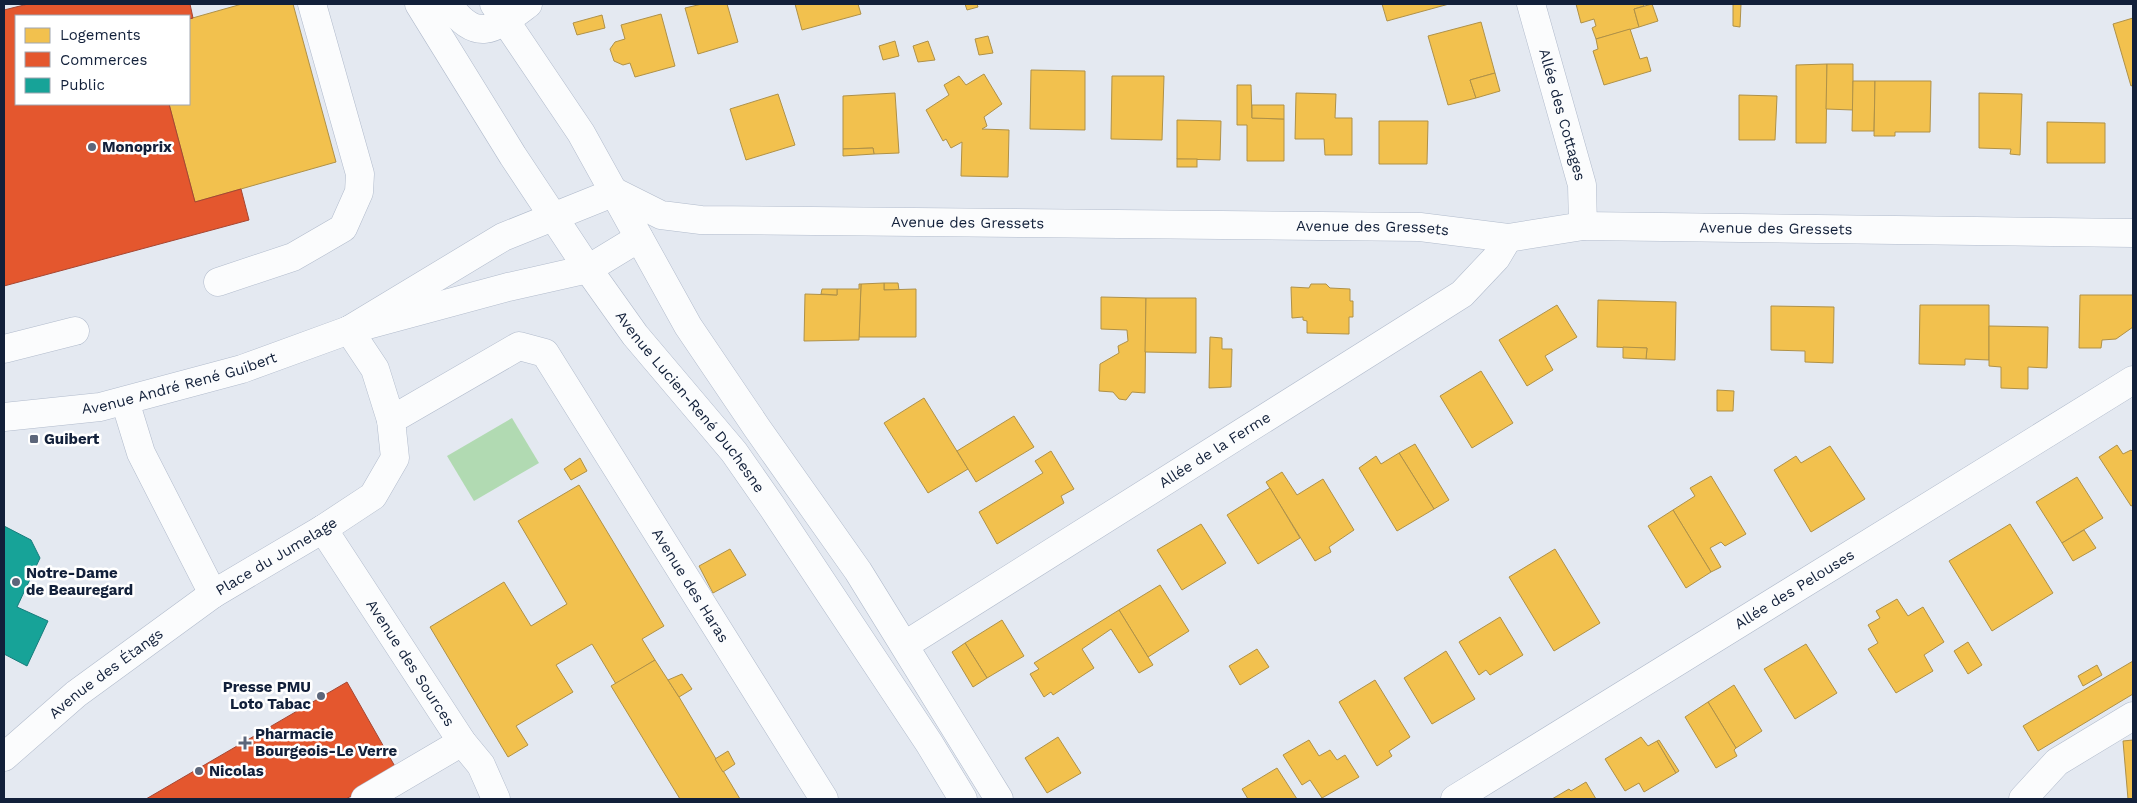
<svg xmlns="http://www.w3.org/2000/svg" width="2137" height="803" viewBox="0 0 2137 803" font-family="'Work Sans',sans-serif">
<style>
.green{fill:#b1dab2}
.homes{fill:#f2c14e;stroke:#af9148}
.shops{fill:#e4572e;stroke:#a54632}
.public{fill:#17a398;stroke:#167c7c}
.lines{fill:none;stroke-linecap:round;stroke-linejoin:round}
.minor-casing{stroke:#b1bbcc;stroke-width:29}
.major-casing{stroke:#b1bbcc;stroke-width:29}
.minor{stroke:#fbfcfd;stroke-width:28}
.major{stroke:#fbfcfd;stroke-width:28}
.poi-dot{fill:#5c667a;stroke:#fff;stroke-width:2}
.labels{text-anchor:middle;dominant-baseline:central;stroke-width:5;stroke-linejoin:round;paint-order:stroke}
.street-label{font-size:15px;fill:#12203a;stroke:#fff}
.poi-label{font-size:15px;font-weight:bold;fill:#12203a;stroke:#fff;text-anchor:start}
</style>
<rect width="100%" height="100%" fill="#e4e9f1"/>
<path class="green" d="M512,418L539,463L474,501L447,456Z"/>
<g class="homes">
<path d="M242,4H293L336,162L195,202L169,104H189V19Z"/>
<path d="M702,4H727L738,42L698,54L685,8Z"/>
<path d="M795,4H858L861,14L802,30Z"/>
<path d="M965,4H977L978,7L967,10Z"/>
<path d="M1382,4H1449L1387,21Z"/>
<path d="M1576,4H1643L1644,6L1634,9L1639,27L1596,39L1592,28L1596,26L1594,19L1581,23Z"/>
<path d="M1652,4L1658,21L1639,27L1634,9Z"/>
<path d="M1733,4H1741L1740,27L1733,26Z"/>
<path d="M661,14L675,66L635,77L630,63L623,65L614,61L610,49L615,42L625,39L621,25Z"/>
<path d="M602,15L605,28L577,35L573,23Z"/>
<path d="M2133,18V85L2131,86L2113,24Z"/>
<path d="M1481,22L1495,73L1470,80L1476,98L1448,105L1428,36Z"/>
<path d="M1630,29L1640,59L1647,57L1651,71L1604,85L1593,51L1598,49L1596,39Z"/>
<path d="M988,36L993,53L979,55L975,39Z"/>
<path d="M895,41L899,56L883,60L879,46Z"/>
<path d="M928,41L935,60L918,62L913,46Z"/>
<path d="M1827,64L1826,143H1796V65Z"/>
<path d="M1827,64H1853V110L1826,109Z"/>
<path d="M1031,70L1085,71V130L1030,129Z"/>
<path d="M1495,73L1500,91L1476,98L1470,80Z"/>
<path d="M984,74L1002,104L984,117L987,126L982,129L1009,130L1008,177L961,176L962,142L951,148L946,139L943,141L926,110L949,95L944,85L959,76L966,85Z"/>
<path d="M1112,76H1164L1162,140L1111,139Z"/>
<path d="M1853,81H1875L1874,131H1852Z"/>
<path d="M1875,81H1931L1930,132H1895V136H1874Z"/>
<path d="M1237,85H1251L1252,118L1284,119V161H1247V125H1237Z"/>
<path d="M895,93L899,153L874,154L873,148L843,149V96Z"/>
<path d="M1296,93L1336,94L1335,118H1352V155H1325L1324,139H1295Z"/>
<path d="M1979,93L2022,94L2020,155L2010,154L2011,149L1979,148Z"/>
<path d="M778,94L795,145L746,160L730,109Z"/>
<path d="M1739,95L1777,96L1775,140H1739Z"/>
<path d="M1252,105H1284V119L1252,118Z"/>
<path d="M1177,120L1221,121L1220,160L1177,159Z"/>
<path d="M1379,121H1428L1427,164H1379Z"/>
<path d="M2047,122L2105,123V163H2047Z"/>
<path d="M873,148L874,154L843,156V149Z"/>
<rect x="1177" y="159" width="20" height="8"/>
<path d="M884,283H898L899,290H884Z"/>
<path d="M884,283V290L916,289V337H859L861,284Z"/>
<path d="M859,284H861L859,340L804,341L805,294L837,295V289H859Z"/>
<path d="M1311,284H1326L1330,288L1350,289V301H1353V317H1349V334L1307,333V321L1303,320V317L1292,318L1291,287L1309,288Z"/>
<path d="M822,289H837V295L821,294Z"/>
<path d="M2080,295H2133V327L2116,339L2102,340L2101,348H2079Z"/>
<path d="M1101,297L1146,298L1145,393L1132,392L1126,400L1119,399L1113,392L1099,391L1100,364L1119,353L1118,346L1128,341L1127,330L1101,329Z"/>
<path d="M1146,298H1196V353L1145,352Z"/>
<path d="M1598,300L1676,302L1675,360L1646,359L1647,348L1597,347Z"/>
<path d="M1557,305L1577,337L1545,356L1553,370L1527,386L1499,340Z"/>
<path d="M1920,305H1989V360L1965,359V365L1919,364Z"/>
<path d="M1771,306L1834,307L1833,363L1805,362V351L1771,350Z"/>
<path d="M1989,326L2048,327L2047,368L2028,367V389L2001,388V367L1989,366Z"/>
<path d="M1210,337L1222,338V349H1232L1231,387L1209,388Z"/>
<path d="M1623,347L1647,348L1646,359L1623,358Z"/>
<path d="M1481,371L1513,423L1472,448L1440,396Z"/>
<path d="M1717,390L1734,391L1733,411H1717Z"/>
<path d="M924,398L968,469L928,493L884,423Z"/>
<path d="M1014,416L1034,447L976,482L957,451Z"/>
<path d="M1415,444L1449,500L1434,509L1399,453Z"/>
<path d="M2117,445L2123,454L2131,450L2133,452V505L2131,506L2099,457Z"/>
<path d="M1830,446L1865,499L1811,532L1774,470L1796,456L1801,463Z"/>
<path d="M1051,451L1074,489L1061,496L1064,503L997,544L979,512L1043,473L1035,461Z"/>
<path d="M1399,453L1434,509L1397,531L1359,468L1376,456L1381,464Z"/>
<path d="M580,458L587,471L571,480L564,469Z"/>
<path d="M1282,472L1297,495L1323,479L1354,530L1329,547L1331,552L1315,561L1266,482Z"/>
<path d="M1711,476L1746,534L1725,546L1721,542L1710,548L1721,567L1711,572L1673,510L1695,496L1690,488Z"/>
<path d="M2077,477L2103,518L2062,543L2036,502Z"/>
<path d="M579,485L664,626L642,639L655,660L616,684L592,644L556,665L573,692L516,726L528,745L508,757L430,627L504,582L531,626L567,604L518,521Z"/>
<path d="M1270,488L1300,538L1258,564L1227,515Z"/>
<path d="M1673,510L1711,572L1686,588L1648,526Z"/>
<path d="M1201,524L1226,563L1182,590L1157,550Z"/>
<path d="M2010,524L2053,593L1992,631L1949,561Z"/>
<path d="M2084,530L2096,548L2073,561L2062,543Z"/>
<path d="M730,549L746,575L713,593L699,566Z"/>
<path d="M1555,549L1600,623L1554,651L1509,577Z"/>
<path d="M1160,585L1189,631L1148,657L1119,610Z"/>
<path d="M1897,599L1908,616L1923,607L1944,642L1924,655L1933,671L1896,693L1868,649L1878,643L1868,625L1880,618L1876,611Z"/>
<path d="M1119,610L1153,665L1139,673L1111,629L1082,649L1094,668L1053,695L1051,692L1044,697L1030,674L1039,669L1034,663Z"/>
<path d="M1500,617L1523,655L1490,675L1486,670L1479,675L1459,642Z"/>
<path d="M1002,620L1024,656L987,678L965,643Z"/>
<path d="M1968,642L1982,665L1968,674L1954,651Z"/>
<path d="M965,643L987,678L973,687L952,652Z"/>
<path d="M1806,644L1837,693L1795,719L1764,669Z"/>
<path d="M1257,649L1269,667L1240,685L1229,666Z"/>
<path d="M1446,651L1475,699L1432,724L1404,678Z"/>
<path d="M655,660L679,697L740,799H680L611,686Z"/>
<path d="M2133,661V694L2038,751L2023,726Z"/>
<path d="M2097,665L2102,675L2083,686L2078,676Z"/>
<path d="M682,674L692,689L679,697L668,680Z"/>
<path d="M1375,680L1410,737L1389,751L1392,756L1377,766L1339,702Z"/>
<path d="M1734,685L1762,731L1736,748L1708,702Z"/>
<path d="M1708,702L1736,748L1734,750L1737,756L1716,768L1685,717Z"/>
<path d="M1058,737L1081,773L1047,793L1025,758Z"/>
<path d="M1641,737L1648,746L1657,741L1676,773L1644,792L1639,783L1625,791L1605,759Z"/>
<path d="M1309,740L1319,756L1330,750L1337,760L1345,755L1359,777L1322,798L1310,780L1302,785L1283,755Z"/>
<path d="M1659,740L1679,771L1676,773L1657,741Z"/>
<path d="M2133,740V799H2128L2123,741Z"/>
<path d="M728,751L735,764L723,772L715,759Z"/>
<path d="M1277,768L1297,799H1248L1242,789Z"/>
<path d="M1586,782L1596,799H1552L1569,789L1571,791Z"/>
</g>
<g class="shops">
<path d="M28,4H190L193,18L189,19V16H16V104H169L195,202L241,189L249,220L4,286V10Z"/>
<path d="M347,682L397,770L346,799H146Z"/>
</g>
<path class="public" d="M4,526L31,540L40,558L17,607L48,621L27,666L4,654Z"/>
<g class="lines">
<g class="minor-casing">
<g id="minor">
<path d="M448,4C477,45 495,29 528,4"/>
<path id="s1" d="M1531,4L1582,185L1583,226"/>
<path d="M218,282L293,257L343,228L359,192L360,174L312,4"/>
<path id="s2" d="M349,330L503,237L615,192L661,215L701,220L1420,227L1508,238L1583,226L2133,233"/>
<path d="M4,349L75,331"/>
<path d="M125,401L141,453L213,594"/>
<path id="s3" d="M4,417L100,407L242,369L349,330L508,287L588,269L639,238"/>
<path id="s4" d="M391,420L519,346L545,353L824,799"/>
<path id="s5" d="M323,529L462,742L481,765L496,799"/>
<path id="s6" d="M905,645L1462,294L1496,258L1508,238"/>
<path id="s7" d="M4,757L76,694L213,594L323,529L373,496L395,458L391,420L375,369L349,330"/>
<path d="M365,799L462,742"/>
<path id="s8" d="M1455,799L2133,380"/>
<path d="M2023,799L2057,762L2133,716"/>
</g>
</g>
<g class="major-casing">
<g id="major">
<path id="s9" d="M419,4L513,156L588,269L635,335L734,452L773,508L929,743L963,799"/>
<path d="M494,4L581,133L688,326L757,428L858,571L999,799"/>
</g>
</g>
<use href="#minor" class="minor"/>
<use href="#major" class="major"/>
</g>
<g class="poi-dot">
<circle cx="92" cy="147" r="5"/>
<rect x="29" y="434" width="10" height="10" rx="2.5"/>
<circle cx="16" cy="582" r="5"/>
<circle cx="321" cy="696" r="5"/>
<path d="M242.5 735.5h5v5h5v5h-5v5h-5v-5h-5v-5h5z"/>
<circle cx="199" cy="771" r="5"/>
</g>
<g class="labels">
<g class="street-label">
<text stroke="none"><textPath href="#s1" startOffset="115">Allée des Cottages</textPath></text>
<text stroke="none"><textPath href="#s2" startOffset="659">Avenue des Gressets</textPath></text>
<text stroke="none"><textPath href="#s2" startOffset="1064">Avenue des Gressets</textPath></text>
<text stroke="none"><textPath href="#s2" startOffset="1469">Avenue des Gressets</textPath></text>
<text stroke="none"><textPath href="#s3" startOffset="179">Avenue André René Guibert</textPath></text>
<text stroke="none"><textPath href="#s9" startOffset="482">Avenue Lucien-René Duchesne</textPath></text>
<text stroke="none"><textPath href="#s6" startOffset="366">Allée de la Ferme</textPath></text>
<text stroke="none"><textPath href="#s7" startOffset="339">Place du Jumelage</textPath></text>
<text stroke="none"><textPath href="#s4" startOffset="449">Avenue des Haras</textPath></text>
<text stroke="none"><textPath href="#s8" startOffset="399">Allée des Pelouses</textPath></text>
<text stroke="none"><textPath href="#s5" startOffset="160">Avenue des Sources</textPath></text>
<text stroke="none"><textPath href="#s7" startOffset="132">Avenue des Étangs</textPath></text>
</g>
<g class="poi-label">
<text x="102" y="147">Monoprix</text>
<text x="44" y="439">Guibert</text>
<text x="26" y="573">Notre-Dame<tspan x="26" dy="17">de Beauregard</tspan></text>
<text x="311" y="687" text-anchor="end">Presse PMU<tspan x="311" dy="17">Loto Tabac</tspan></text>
<text x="255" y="734">Pharmacie<tspan x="255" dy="17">Bourgeois-Le Verre</tspan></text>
<text x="209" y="771">Nicolas</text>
</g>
</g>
<rect width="2137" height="803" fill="none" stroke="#12203a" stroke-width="10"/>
<rect x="15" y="15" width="175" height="90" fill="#ffffff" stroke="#a0a6b0"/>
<rect x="25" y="28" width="25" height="15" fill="#f2c14e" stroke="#a0a6b0"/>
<text x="60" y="40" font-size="15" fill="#12203a">Logements</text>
<rect x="25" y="52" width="25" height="15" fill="#e4572e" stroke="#a0a6b0"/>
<text x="60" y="65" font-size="15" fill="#12203a">Commerces</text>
<rect x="25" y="78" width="25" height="15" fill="#17a398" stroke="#a0a6b0"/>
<text x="60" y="90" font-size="15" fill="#12203a">Public</text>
</svg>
